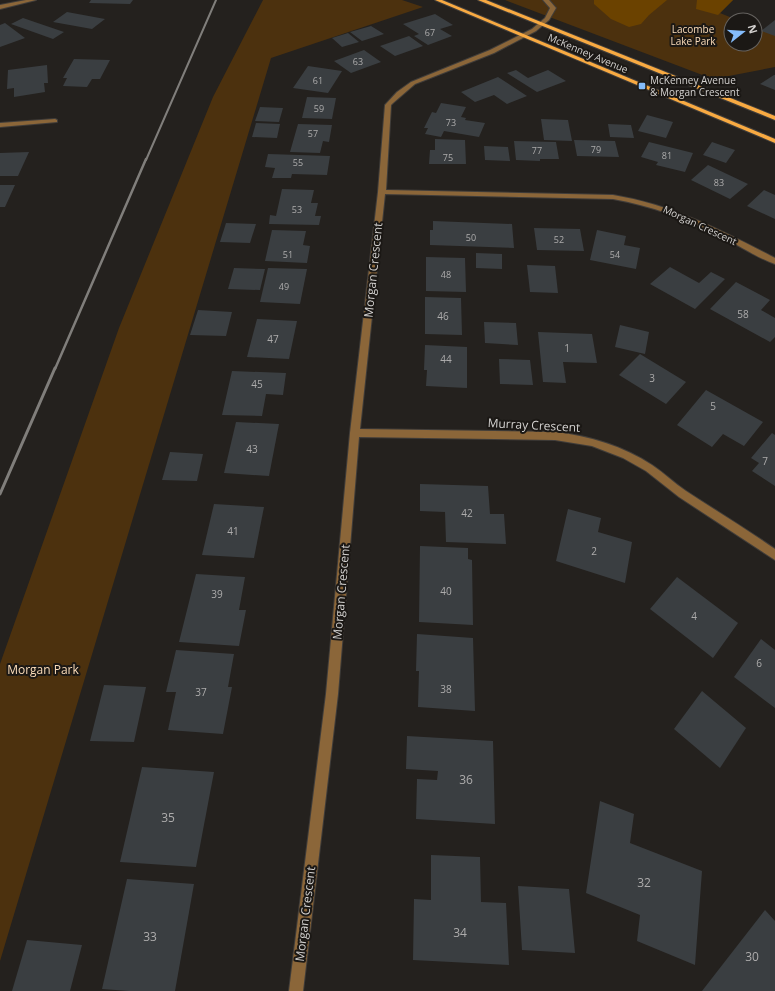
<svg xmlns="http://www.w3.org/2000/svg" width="775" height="991" viewBox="0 0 775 991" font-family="'Open Sans',sans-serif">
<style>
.green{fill:#4c310e}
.forest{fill:#6b4200}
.building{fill:#3a3e41}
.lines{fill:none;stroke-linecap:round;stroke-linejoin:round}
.minor-casing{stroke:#403d3a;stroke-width:2}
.major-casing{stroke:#403d3a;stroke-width:2}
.minor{fill:#8b6639;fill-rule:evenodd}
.major{fill:#f8aa42;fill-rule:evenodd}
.rail-far2{stroke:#807e7b;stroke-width:2}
.rail-far1{stroke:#807e7b;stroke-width:2.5}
.rail{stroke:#807e7b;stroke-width:3}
.poi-dot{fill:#84bcfb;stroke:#1b1815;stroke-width:1.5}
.labels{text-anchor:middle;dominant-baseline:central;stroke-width:4;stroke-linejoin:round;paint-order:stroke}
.far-number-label{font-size:9px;fill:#adacac}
.far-park-label{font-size:10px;fill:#fcddba;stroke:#1b1815}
.far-street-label{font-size:10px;fill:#d3d1cf;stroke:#1b1815}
.far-poi-label{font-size:10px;fill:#d3d1cf;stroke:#1b1815;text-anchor:start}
.number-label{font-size:10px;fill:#adacac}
.street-label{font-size:12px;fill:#d3d1cf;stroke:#1b1815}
.park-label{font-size:12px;fill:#fcddba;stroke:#1b1815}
.near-number-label{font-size:12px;fill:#adacac}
</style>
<rect width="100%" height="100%" fill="#24211e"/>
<g class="green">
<path d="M263,0H402L423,7L271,58L0,961V664L119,328L213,97Z"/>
<path d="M505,0H733L720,13L737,20H731V44H755V27L775,35V67L713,79Z"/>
</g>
<g class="forest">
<path d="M594,0H667L649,15L641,24L629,27L611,19L594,4Z"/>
<path d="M697,0H733L718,15L696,9Z"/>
</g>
<g class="building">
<path d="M91,0H133L130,4L89,3Z"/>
<path d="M67,12L105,19L92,29L53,22Z"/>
<path d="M435,14L453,25L440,29L452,36L428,45L414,36L419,34L403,24Z"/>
<path d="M23,18L64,32L53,39L11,24Z"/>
<path d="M775,20V36L761,31Z"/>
<path d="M5,23L25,38L0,47V25Z"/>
<path d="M371,26L384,34L362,41L350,32Z"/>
<path d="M348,33L359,42L342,47L332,38Z"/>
<path d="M409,36L423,46L395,56L380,46Z"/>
<path d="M364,50L381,62L351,73L334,61Z"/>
<path d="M74,59L110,60L100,79H92L87,87L63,86L67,78H63Z"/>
<path d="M47,65L48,83H44L45,92L14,97V88L7,89L8,70Z"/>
<path d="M308,66L342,71L328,93L293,88Z"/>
<path d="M516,70L528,78L548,70L566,81L537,92L507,73Z"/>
<path d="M774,75H775V90L760,84Z"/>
<path d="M498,77L527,96L507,104L494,95L475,102L461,92Z"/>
<path d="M307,97L336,98L332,119L302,118Z"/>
<path d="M441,103L466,107L461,117L466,118L465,120L485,123L479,137L444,131L441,137L425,134L428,128H424L432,112L436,113Z"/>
<path d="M260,107L283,108L279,122L255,121Z"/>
<path d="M647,115L673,122L666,138L638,131Z"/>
<path d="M541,119L568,120L572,141L544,140Z"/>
<path d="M256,123L280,124L277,138L252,137Z"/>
<path d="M298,124L332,125L329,142L323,141L320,153L290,152Z"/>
<path d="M608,124L631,125L634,138L610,137Z"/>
<path d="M435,139L465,140L466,164H429L430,150H435Z"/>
<path d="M574,140L615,141L619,157L577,156Z"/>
<path d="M514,141L556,142L559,159H540V161L516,160Z"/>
<path d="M649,142L693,153L685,172L656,165L658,162L641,157Z"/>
<path d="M712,142L735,150L726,163L703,155Z"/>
<path d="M484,146L508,147L510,161L485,160Z"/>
<path d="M29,152L18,176H0V153Z"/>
<path d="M268,154L330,156L327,175L292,174L291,178H272L275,168L265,167Z"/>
<path d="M708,165L748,184L730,199L691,180Z"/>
<path d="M0,185H15L5,207H0Z"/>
<path d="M282,189L314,190L311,203H318L315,216H321L319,225L269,224L270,215L276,216Z"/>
<path d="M764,190L775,195V219L747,206Z"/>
<path d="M433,221L512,224L514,248L430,245V230H433Z"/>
<path d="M226,223L256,224L250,243L220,242Z"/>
<path d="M534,228L580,229L584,251L537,250Z"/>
<path d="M272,230L306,231L303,245L310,246L307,263L265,261Z"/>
<path d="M597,230L626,236L624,245L640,248L636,269L590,260Z"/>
<path d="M476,253L502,254V269L476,268Z"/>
<path d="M426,257L465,258L466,292L426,291Z"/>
<path d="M527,265L555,266L558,293L530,292Z"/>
<path d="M670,267L699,283L711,272L725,279L695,309L650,284Z"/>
<path d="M234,268L265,269L260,290L228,289Z"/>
<path d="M268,268L307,269L300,304L260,302Z"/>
<path d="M736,282L770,300L761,310L775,318V337L770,342L710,309Z"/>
<path d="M425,297L461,298L462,335L425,334Z"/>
<path d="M198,310L232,312L226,336L190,335Z"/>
<path d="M257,319L297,321L289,359L247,357Z"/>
<path d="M484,322L516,323L518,345L485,343Z"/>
<path d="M620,325L649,332L645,354L615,347Z"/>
<path d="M538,332L592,334L597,363L563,362L566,383L543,382Z"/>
<path d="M425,345L467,347V388L426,386L427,370H424Z"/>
<path d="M640,354L686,382L666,404L619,375Z"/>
<path d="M499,359L530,360L533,385L500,384Z"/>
<path d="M232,371L286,373L283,395L266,394L262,416L222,415Z"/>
<path d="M706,390L763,422L744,446L723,434L712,447L677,425Z"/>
<path d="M236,422L279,424L269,476L224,473Z"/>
<path d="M772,433L775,435V486L752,471L759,463L751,458Z"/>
<path d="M170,452L203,454L197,481L162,480Z"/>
<path d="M420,484L488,486L490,514H504L506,544L446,542L445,512L420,511Z"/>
<path d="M214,504L264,507L254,558L202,555Z"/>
<path d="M568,509L601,518L598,532L632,542L625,583L556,561Z"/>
<path d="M420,546L468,548V559L472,560L473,625L419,622Z"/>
<path d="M196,574L245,577L239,610H246L239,646L179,642Z"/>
<path d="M677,577L738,623L713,658L650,609Z"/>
<path d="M417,634L473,638L475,711L418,707L419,671H416Z"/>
<path d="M761,639L775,650V708L734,677Z"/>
<path d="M176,650L234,654L228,687H232L223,734L168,730L176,692H166Z"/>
<path d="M104,685L146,687L134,742L90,741Z"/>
<path d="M702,691L746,728L720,768L674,729Z"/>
<path d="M407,736L493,741L495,824L416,819L417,779L437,780L438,771L406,769Z"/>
<path d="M142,767L214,772L196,867L120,862Z"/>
<path d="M600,801L634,814L630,843L702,871L695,965L637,941L640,915L586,893Z"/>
<path d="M431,855L480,857L481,902L506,903L509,965L413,960L414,899L431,900Z"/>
<path d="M127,879L194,884L175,991H129L102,989Z"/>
<path d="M518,886L569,889L575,953L522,950Z"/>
<path d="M765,910L775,921V991H702Z"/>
<path d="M27,940L82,945L70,991H12Z"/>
</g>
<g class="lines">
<g class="minor-casing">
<g id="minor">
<path d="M26,0H36L0,9V5Z"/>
<path d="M543,0H549L556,8L549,20L536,31L494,53L415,84L393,103L391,105L386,190L613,195C673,205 721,230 775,258V264C757,258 737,244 720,236C686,218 651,206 613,199L385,194L360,429L555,432C590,436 623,446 652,465C664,473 674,483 686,491C715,510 746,529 775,549V560L679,497L646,471L623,458L592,446L555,440L359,437L338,694L303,991H289L326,694L350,433L378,192L385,105L397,92L411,82L490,50L532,29L545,18L550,8Z"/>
<path d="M55,119L57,120V122L0,127V123Z"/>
</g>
</g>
<g class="major-casing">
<g id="major">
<path d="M435,0H442L775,139V143Z"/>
<path d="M478,0H486L775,116V120Z"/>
</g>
</g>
<use href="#minor" class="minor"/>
<use href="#major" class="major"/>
<path class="rail-far2" d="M146,160L216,0"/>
<path class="rail-far1" d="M55,369L146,159"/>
<path class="rail" d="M0,494L55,368"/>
</g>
<rect class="poi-dot" x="638" y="82" width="8" height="8" rx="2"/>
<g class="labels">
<g class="far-number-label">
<text x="430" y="32">67</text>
<text x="358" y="61">63</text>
<text x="318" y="80">61</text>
<text x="319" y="108">59</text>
<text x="451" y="122">73</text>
<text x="313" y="133">57</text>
<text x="596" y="149">79</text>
<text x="537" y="150">77</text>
<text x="667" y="155">81</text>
<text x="448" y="157">75</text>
<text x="298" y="162">55</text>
<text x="719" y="182">83</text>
<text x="297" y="209">53</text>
<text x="471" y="237">50</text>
<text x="559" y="239">52</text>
<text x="288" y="254">51</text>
<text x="615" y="254">54</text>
<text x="446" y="274">48</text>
<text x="284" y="286">49</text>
</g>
<g class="far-park-label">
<text x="693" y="29">Lacombe<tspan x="693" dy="12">Lake Park</tspan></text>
</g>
<g class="far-street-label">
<text transform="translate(588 53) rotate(23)">McKenney Avenue</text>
<text transform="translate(700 225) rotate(25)">Morgan Crescent</text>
</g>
<g class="far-poi-label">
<text x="650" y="80">McKenney Avenue<tspan x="650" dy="12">&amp; Morgan Crescent</tspan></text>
</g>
<g class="number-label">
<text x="743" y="314">58</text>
<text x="443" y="316">46</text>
<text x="273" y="339">47</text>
<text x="567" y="348">1</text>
<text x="446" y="359">44</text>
<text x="652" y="378">3</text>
<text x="257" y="384">45</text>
<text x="713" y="406">5</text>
<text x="252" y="449">43</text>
<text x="765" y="461">7</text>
<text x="467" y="513">42</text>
<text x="233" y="531">41</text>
<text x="594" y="551">2</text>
<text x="446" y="591">40</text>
<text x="217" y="594">39</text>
<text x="694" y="616">4</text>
<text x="759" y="663">6</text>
<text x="446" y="689">38</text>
<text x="201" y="692">37</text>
</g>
<g class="street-label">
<text transform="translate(373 270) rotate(-84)">Morgan Crescent</text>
<text transform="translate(534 425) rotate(3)">Murray Crescent</text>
<text transform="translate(341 592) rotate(-85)">Morgan Crescent</text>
<text transform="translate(305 914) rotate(-83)">Morgan Crescent</text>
</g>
<g class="park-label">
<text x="43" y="669">Morgan Park</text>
</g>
<g class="near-number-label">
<text x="466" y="779">36</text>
<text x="168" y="817">35</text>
<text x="644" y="882">32</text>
<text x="460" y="932">34</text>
<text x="150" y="936">33</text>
<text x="752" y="956">30</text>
</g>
</g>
<g transform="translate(743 32) rotate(73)"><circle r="19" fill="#1b1815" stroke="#65625f"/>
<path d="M0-3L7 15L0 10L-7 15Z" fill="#84bcfb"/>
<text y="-6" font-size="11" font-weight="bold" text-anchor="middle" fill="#d3d1cf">N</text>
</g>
</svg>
